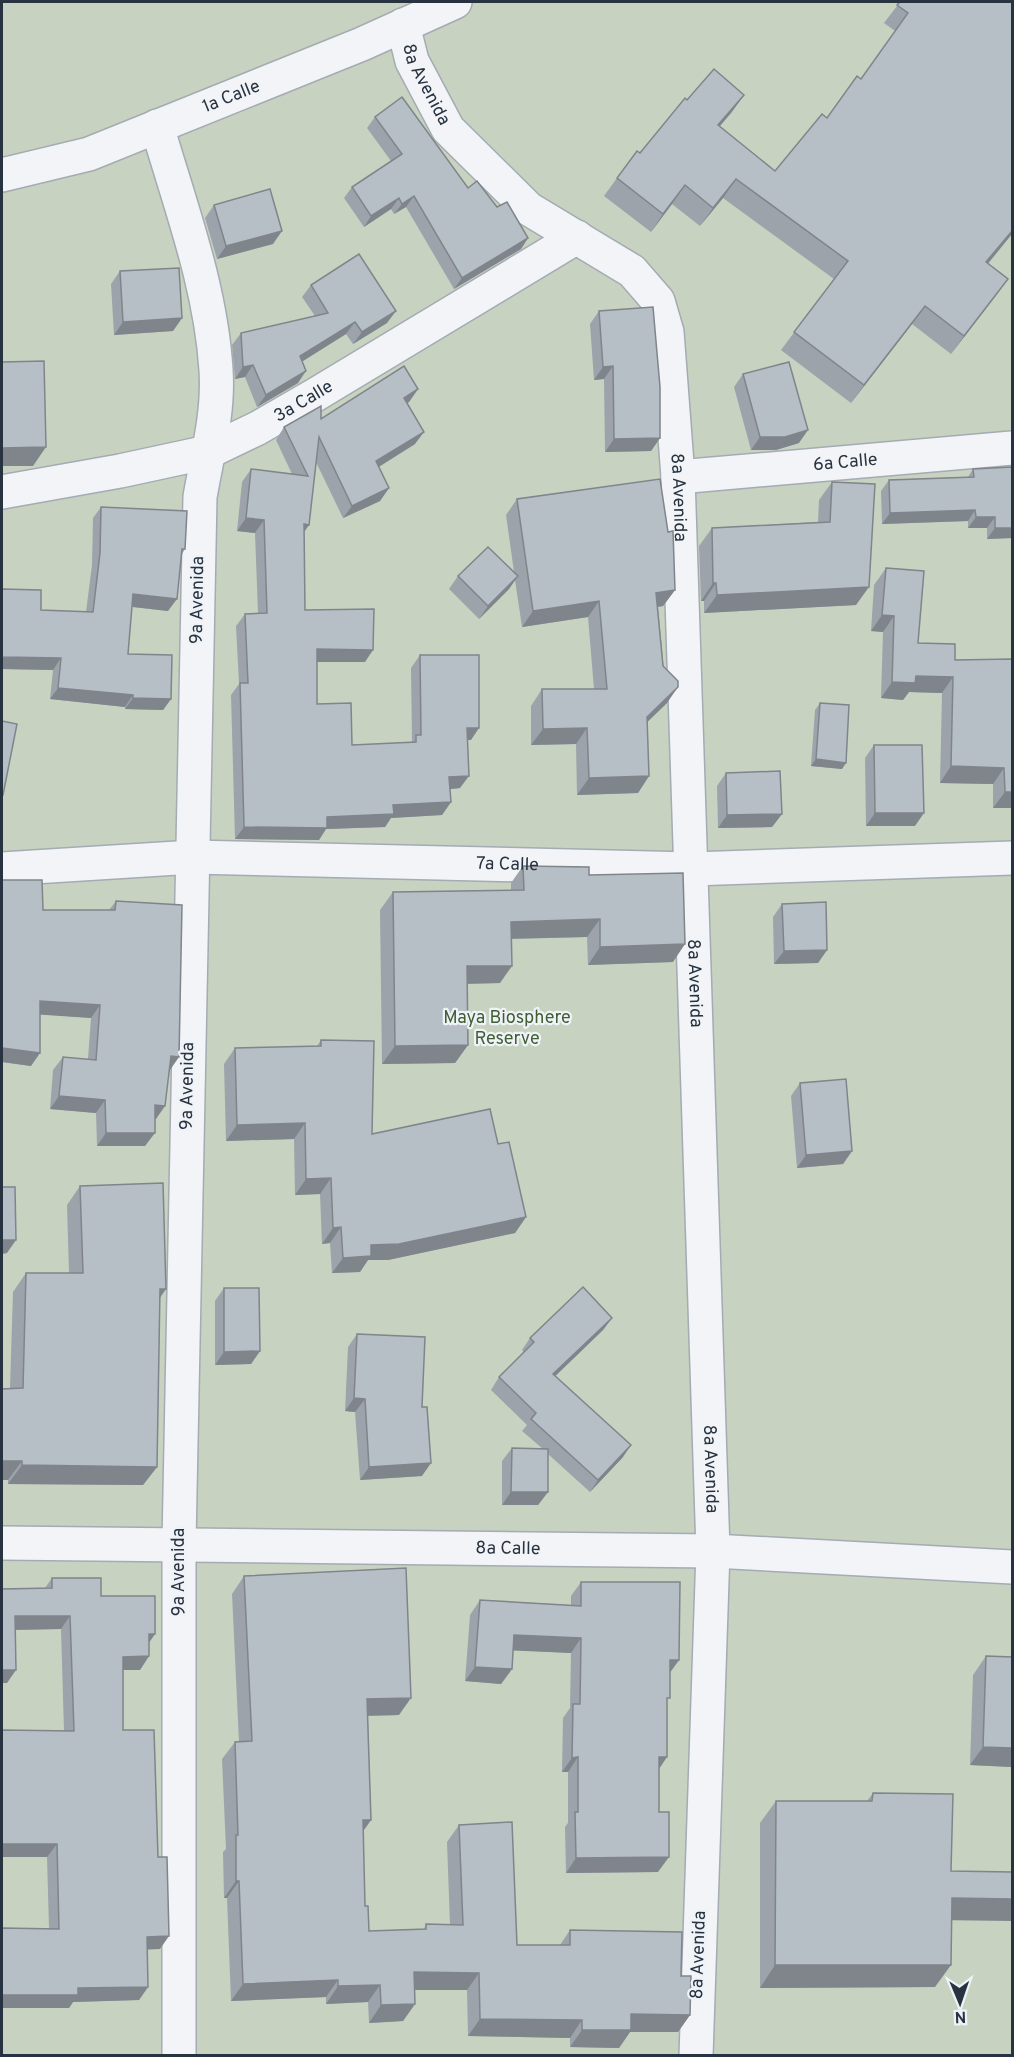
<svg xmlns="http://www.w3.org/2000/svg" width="1014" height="2057" viewBox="0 0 1014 2057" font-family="Overpass,sans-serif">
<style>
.green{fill:#c7d3c0}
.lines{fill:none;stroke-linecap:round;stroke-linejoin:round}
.minor-casing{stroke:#a4abb3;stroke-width:36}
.minor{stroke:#f2f4f7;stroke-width:33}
.wall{fill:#9da3aa}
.shaded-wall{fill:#7f858b}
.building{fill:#b6bec6;stroke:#7f858b;stroke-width:1.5}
.labels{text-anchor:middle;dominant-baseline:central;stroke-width:4.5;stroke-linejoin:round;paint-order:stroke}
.street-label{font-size:18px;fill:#273341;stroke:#eff3f7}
.park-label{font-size:18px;fill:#3f5e34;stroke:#eff3f7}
</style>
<rect width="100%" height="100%" fill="#dfe4e9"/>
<path class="green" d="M2,2H1012V2055L2,2056Z"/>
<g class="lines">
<g class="minor-casing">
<g id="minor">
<path id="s1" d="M403,25L412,61L448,129L529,209L632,271L658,301L667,332L678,477L713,1551L696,2056"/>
<path d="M157,126C180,205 211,287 216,370C219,413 207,456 200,497L179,1543V2056"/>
<path id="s2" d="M2,175L89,154L362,44L455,2"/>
<path id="s3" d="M678,477L1012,448"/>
<path id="s4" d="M2,492L120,471L208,452L258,428L315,395L577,237"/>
<path id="s5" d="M2,869L193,857L692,869L1012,858"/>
<path id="s6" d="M2,1543L713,1551L1012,1567"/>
</g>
</g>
<use href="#minor" class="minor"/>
</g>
<g class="wall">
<path d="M900,2H1012V234L988,264L1008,279L951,354L912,324L851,403L781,350L834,279L723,198L700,226L672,204L651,232L604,196L617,178L640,153L687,100L744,95L731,113L720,126L775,171L827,118L861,79L895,31L884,23Z"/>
<path d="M375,117L468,188L497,207L528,238L521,249L454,289L406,207L394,214L391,209L364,227L344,198L352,187L391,161L367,128Z"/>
<path d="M214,205L273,244L217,259L205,218Z"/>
<path d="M120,271L182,318L173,331L114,335L111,284Z"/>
<path d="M311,285L387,323L353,344L346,334L302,361L298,383L257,407L245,377L235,379L232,345L241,333L315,316L302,297Z"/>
<path d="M599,311L660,438L651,451L605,452L604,379L594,380L590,324Z"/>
<path d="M743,374L799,443L776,450H751L734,387Z"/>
<path d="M418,389L409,402L407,403L415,444L379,467L389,488L380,501L343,518L316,462L304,532L305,610L365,662H317V704L352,745L410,743L412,741L411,668L420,655L471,740H467L460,788L450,789L451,802L442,815L391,818L385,827L326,829L319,840L235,839L231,695L239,684L236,626L245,614L258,613L255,533L237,531L242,482L251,469L292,474L276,440L284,427L321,419Z"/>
<path d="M1012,467V538L987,539V528H968V521L882,524L881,491L889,480L968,477L973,469Z"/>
<path d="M832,482L856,605L704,613V601H701L699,546L712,528L818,522L819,500Z"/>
<path d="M517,499L675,590L663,606L658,607L667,703L647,722L649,776L638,793L577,795L576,744L531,745V706L542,689H594L588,617L522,627L515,580L509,589L479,619L449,589L458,576L514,572L506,515Z"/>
<path d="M101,507L185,549L182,554L168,611L132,607L128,654L171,699L163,710L125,709V707L50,699L53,670L2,669V589L41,610L86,612L92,565L93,518Z"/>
<path d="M886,568L918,643L955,660L1012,659V808H993V784L940,783L942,693L909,692L903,700L881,698L883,632L871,631L874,585Z"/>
<path d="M820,703L842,769L811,766L815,710Z"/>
<path d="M874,745L915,826H866L865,758Z"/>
<path d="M726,773L782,814L772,827L718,828L717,786Z"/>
<path d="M523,866L589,875L673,962L588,965L587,937L512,939L500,983L467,984L468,1045L455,1063L382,1064L380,910L393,892L511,890V883Z"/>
<path d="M2,880L43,910H109L116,901L170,1070L156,1119H155L145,1146H97L96,1113L50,1109L53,1070L63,1057L88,1059L91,1018L40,1014L31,1066L2,1062Z"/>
<path d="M782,904L827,950L818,963L774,964L773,917Z"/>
<path d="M321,1040L372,1134L498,1144L526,1217L515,1233L388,1260H368L360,1272L332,1273L330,1243L322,1244L320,1194L295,1195L294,1139L226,1141L224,1064L235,1048L317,1046Z"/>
<path d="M800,1083L852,1151L843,1164L797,1168L791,1096Z"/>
<path d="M80,1186L159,1298L157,1467L143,1485L8,1484V1480H2V1389L10,1388L13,1292L26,1273H69L67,1205Z"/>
<path d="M224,1288L260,1351L251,1364L215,1365V1301Z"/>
<path d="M612,1318L603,1330L555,1376L623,1457L590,1492L548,1454V1492L538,1505H502V1461L512,1448L543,1449L522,1431L527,1425L491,1390L499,1377L524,1352L522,1350L530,1338Z"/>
<path d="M357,1334L422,1407V1476L360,1480L355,1412L345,1411L348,1347Z"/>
<path d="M244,1576L399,1715L368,1716L371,1820L363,1831L365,1906L369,1931L424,1929L426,1924L450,1925L447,1842L459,1825L517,1945H560L570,1930L681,1976L690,2015L678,2032H630L619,2048L570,2047V2038L468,2036L467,1990H414L415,2004L403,2021L369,2023L368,2002L326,2004V1997L231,2001L227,1898H224L223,1852L226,1849L222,1759L235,1742H239L232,1594Z"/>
<path d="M52,1578L101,1596L155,1634L149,1642V1656L140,1670H123V1730L160,1949H148V1987L139,2000L73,2002L69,2008H2V1928H49L47,1857H2V1730L64,1731L61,1629L15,1630L7,1683L2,1589L45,1588Z"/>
<path d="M581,1582L679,1660L670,1672L659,1769L658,1872L566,1873L565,1827L568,1823V1772H562L563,1718L570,1708L571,1653L513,1650L512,1669L501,1684L465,1681L470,1615L480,1600L571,1605V1596Z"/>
<path d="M986,1656L1012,1657V1767L970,1765L973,1675Z"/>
<path d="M873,1793L951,1871V1920L935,1987L760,1988V1823L776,1801H867Z"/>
</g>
<g class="shaded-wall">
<path d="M744,95L731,113L705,143L718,125Z"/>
<path d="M736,179L723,198L700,226L713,208Z"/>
<path d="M685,185L672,204L651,232L663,214Z"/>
<path d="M414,196L406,207L394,214L402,204Z"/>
<path d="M399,198L391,209L364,227L371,216Z"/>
<path d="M282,231L273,244L217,259L226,246Z"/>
<path d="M1012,231V234L973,281L986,262Z"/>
<path d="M528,238L521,249L454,289L462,278Z"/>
<path d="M1008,279L995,297L951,354L964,336Z"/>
<path d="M925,306L912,324L851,403L864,385Z"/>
<path d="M396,311L387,323L353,344L362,332Z"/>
<path d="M182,318L173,331L114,335L123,322Z"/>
<path d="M355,322L346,334L292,368L300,356Z"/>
<path d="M253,365L245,377L235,379L243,367Z"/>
<path d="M613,366L604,379L594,380L603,367Z"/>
<path d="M306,371L298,383L257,407L266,395Z"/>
<path d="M418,389L409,402L395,410L404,398Z"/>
<path d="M808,430L799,443L776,450H751L760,437Z"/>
<path d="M424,432L415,444L367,474L376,461Z"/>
<path d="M660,438L651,451L605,452L614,439Z"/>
<path d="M46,447L33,466H2V448Z"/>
<path d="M389,488L380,501L343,518L352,506Z"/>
<path d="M975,510L968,521L882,524L890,513Z"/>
<path d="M976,517H995L987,528H968Z"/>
<path d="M246,518L264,520L255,533L237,531Z"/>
<path d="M304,524L309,525L300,538Z"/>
<path d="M995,528H1012V538L987,539Z"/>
<path d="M518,576L509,589L479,619L488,606Z"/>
<path d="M713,583H716L704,601H701Z"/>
<path d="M869,587L856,605L704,613L717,595Z"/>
<path d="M675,590L663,606L645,609L656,593Z"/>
<path d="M133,594L177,599L168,611L125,606Z"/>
<path d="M599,601L588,617L522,627L533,611Z"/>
<path d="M882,615L894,616L883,632L871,631Z"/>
<path d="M317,649L373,650L365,662H308Z"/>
<path d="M2,657L61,658L53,670L2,669Z"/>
<path d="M916,676L953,677L942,693L909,692L903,700L881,698L892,682Z"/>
<path d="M678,687L667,703L636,733L647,717Z"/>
<path d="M58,688L133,695L125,707L50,699Z"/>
<path d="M133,698L171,699L163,710L125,709Z"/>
<path d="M467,728H479L471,740H458Z"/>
<path d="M587,728L576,744L531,745L543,729Z"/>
<path d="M816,759L846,763L842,769L811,766Z"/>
<path d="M951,766L1004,768L993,784L940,783Z"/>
<path d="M469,776L460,788L441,790L449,777Z"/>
<path d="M649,776L638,793L577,795L589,778Z"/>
<path d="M1005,792H1012V808H993Z"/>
<path d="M451,802L442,815L391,818L385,827L326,829L319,840L235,839L244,827L327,817L393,805Z"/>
<path d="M875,813H924L915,826H866Z"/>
<path d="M782,814L772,827L718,828L727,815Z"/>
<path d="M600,919L587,937L499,939L511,922Z"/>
<path d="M685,944L673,962L588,965L600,947Z"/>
<path d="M827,950L818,963L774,964L784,951Z"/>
<path d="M467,966H512L500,983L454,984Z"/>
<path d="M40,1001L100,1005L91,1018L31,1014Z"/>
<path d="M468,1045L455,1063L382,1064L395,1046Z"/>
<path d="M2,1048L40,1053L31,1066L2,1062Z"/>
<path d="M171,1056L179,1057L170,1070L162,1069Z"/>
<path d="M59,1096L105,1100L96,1113L50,1109Z"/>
<path d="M155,1105L165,1106L156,1119L146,1118Z"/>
<path d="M305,1123L294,1139L226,1141L237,1125Z"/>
<path d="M106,1133H155L145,1146H97Z"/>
<path d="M852,1151L843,1164L797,1168L806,1155Z"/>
<path d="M331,1178L320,1194L295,1195L306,1179Z"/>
<path d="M526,1217L515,1233L388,1260H368L360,1272L332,1273L343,1258L371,1245Z"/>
<path d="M341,1227L330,1243L322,1244L333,1228Z"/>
<path d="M2,1240H16L7,1253L2,1254Z"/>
<path d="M160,1289H166L153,1308Z"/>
<path d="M612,1318L603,1330L545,1386L553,1374Z"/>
<path d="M260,1351L251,1364L215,1365L224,1352Z"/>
<path d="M354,1398L365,1399L355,1412L345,1411Z"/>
<path d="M631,1445L623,1457L590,1492L598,1480Z"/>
<path d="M2,1461H22L8,1480H2Z"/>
<path d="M431,1463L422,1476L360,1480L369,1467Z"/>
<path d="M22,1465L157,1467L143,1485L8,1484Z"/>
<path d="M511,1492H548L538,1505H502Z"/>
<path d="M15,1616H70L61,1629L6,1630Z"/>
<path d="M149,1634H155L146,1647Z"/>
<path d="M514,1635L581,1638L571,1653L503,1650Z"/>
<path d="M149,1656L140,1670H113L123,1657Z"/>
<path d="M670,1660H679L669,1674Z"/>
<path d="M475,1667L512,1669L501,1684L465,1681Z"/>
<path d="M2,1670H16L7,1683H2Z"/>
<path d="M411,1698L399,1715L355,1716L367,1699Z"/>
<path d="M983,1747L1012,1748V1767L970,1765Z"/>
<path d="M578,1757L568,1772H562L572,1758Z"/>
<path d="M659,1757H667L657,1772Z"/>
<path d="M363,1820H371L359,1837Z"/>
<path d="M2,1844H57L47,1857H2Z"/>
<path d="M669,1857L658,1872L566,1873L576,1858Z"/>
<path d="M236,1881H239L227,1898H224Z"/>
<path d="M952,1898L1012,1899V1921L936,1920Z"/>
<path d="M169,1936L160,1949L138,1950L147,1937Z"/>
<path d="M775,1965H951L935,1987L760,1988Z"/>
<path d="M414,1972L479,1973L467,1990H402Z"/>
<path d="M338,1980L326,1997L231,2001L243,1984Z"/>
<path d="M380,1985L368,2002L326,2004L338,1986Z"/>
<path d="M148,1987L139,2000L73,2002L69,2008H2V1995L78,1988Z"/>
<path d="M415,2004L403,2021L369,2023L381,2005Z"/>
<path d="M631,2014L690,2015L678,2032H630L619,2048L570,2047L582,2030Z"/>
<path d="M480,2019L582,2020L570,2038L468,2036Z"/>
</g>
<g class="building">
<path d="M900,2H1012V231L986,262L1008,279L964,336L925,306L864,385L794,332L848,261L736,179L713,208L685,185L663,214L617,178L637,151L640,153L685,98L687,100L714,69L744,95L718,125L775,171L822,114L827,118L857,76L861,79L908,13L897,5Z"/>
<path d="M402,97L468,188L477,181L497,207L507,202L528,238L462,278L414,196L402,204L399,198L371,216L352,187L402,154L375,117Z"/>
<path d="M270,189L282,231L226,246L214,205Z"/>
<path d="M359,254L396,311L362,332L355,322L300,356L306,371L266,395L253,365L243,367L241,333L328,313L311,285Z"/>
<path d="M179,268L182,318L123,322L120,271Z"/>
<path d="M653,307L660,387V438L614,439L613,366L603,367L599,311Z"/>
<path d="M44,361L46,447L2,448V362Z"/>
<path d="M789,362L808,430L785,437H760L743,374Z"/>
<path d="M404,366L418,389L404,398L424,432L376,461L389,488L352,506L319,437L309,525L304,524L305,610L374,609L373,650L317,649V704L351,703L352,745L416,742V735H421L420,655H479V728H467L469,776L449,777L451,802L393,805L394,814L327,817V828L244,827L240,683H248L245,614L267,613L264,520L246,518L251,469L308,476L284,427L321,406V419Z"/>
<path d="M1012,467V528H995V517H976L975,510L890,513L889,480L974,477L973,469Z"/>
<path d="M660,479L668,532L673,531L675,590L656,593L663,666L678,681V687L647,717L649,776L589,778L587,728L543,729L542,689H607L599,601L533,611L517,499Z"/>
<path d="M832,482L875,484L869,587L717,595L716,583H713L712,528L830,522Z"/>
<path d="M101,507L187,511L185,549H182L177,599L133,594L128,654L172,655L171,699L133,698V695L58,688L61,658L2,657V589L41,590V610L93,612L100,553Z"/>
<path d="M488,547L518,576L488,606L458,576Z"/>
<path d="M886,568L924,571L918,643L955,644V660L1012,659V792H1005L1004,768L951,766L953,677L916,676L915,683L892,682L894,616L882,615Z"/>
<path d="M820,703L849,705L846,763L816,759Z"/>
<path d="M2,721L17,724L3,795H2Z"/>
<path d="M874,745H922L924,813H875Z"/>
<path d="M780,771L782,814L727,815L726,773Z"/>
<path d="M523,866L589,867V875L683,873L685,944L600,947V919L511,922L512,966H467L468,1045L395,1046L393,892L524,890Z"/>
<path d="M2,880H42L43,910H115L116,901L182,905L179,1057L171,1056L165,1106L155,1105V1133H106L105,1100L59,1096L63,1057L96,1060L100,1005L40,1001V1053L2,1048Z"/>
<path d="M826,902L827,950L784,951L782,904Z"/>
<path d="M321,1040L374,1041L372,1134L490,1109L498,1144L509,1142L526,1217L399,1244L371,1245V1256L343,1258L341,1227L333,1228L331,1178L306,1179L305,1123L237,1125L235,1048L321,1046Z"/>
<path d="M846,1079L852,1151L806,1155L800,1083Z"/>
<path d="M163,1183L166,1289H160L157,1467L22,1465V1461H2V1389L23,1388L26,1273H83L80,1186Z"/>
<path d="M2,1187H15L16,1240H2Z"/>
<path d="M583,1287L612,1318L553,1374L631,1445L598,1480L531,1419L536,1413L499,1377L534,1342L530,1338Z"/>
<path d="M224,1288H259L260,1351L224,1352Z"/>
<path d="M357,1334L425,1337L422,1407H427L431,1463L369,1467L365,1399L354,1398Z"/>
<path d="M512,1448L548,1449V1492H511Z"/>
<path d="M406,1568L411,1698L367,1699L371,1820H363L365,1906H368L369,1931L426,1929V1924L463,1925L459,1825L512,1822L517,1945H570V1930L682,1932L681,1976H691L690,2015L631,2014V2030H582V2020L480,2019L479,1973L414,1972L415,2004L381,2005L380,1985L338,1986V1980L243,1984L239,1881H236V1835H238L235,1742L252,1741L244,1576Z"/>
<path d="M52,1578H101V1596H155V1634H149V1656L123,1657V1730H154L158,1857H167L169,1936L147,1937L148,1987L78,1988V1995H2V1928L59,1929L57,1844H2V1730L74,1731L70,1616H15L16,1670H2V1589L52,1588Z"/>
<path d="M581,1582H680L679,1660H670V1698H667V1757H659V1812H669V1857L576,1858L575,1812H578V1757L572,1758L573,1704H580L581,1638L514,1635L512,1669L475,1667L480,1600L581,1606Z"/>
<path d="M986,1656L1012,1657V1748L983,1747Z"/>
<path d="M873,1793L953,1794L951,1871L1012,1872V1899L952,1898L951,1965H775L776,1801H872Z"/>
</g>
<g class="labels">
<g class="street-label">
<text stroke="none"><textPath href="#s1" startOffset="64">8a Avenida</textPath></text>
<text stroke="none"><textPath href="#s2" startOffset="243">1a Calle</textPath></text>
<text stroke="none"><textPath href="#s4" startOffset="318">3a Calle</textPath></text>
<text stroke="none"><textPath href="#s3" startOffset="168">6a Calle</textPath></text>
<text stroke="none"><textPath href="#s1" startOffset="586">8a Avenida</textPath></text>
<text transform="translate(198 600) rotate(-89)">9a Avenida</text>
<text stroke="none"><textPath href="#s5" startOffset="506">7a Calle</textPath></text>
<text stroke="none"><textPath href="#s1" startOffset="1072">8a Avenida</textPath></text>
<text transform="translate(188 1086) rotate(-89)">9a Avenida</text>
<text stroke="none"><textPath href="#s1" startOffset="1558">8a Avenida</textPath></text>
<text stroke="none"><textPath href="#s6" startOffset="506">8a Calle</textPath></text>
<text transform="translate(179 1572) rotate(-90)">9a Avenida</text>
<text transform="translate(699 1955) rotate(-88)">8a Avenida</text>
</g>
<g class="park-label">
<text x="507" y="1018">Maya Biosphere<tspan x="507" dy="21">Reserve</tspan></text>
</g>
</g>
<rect width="1014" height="2057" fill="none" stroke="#273341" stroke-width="6"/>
<g transform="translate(960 2003) rotate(178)" stroke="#eff3f7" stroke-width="4.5" paint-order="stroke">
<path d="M0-4.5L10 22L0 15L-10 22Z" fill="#273341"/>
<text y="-9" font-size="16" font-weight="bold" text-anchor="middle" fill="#273341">N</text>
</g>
</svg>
